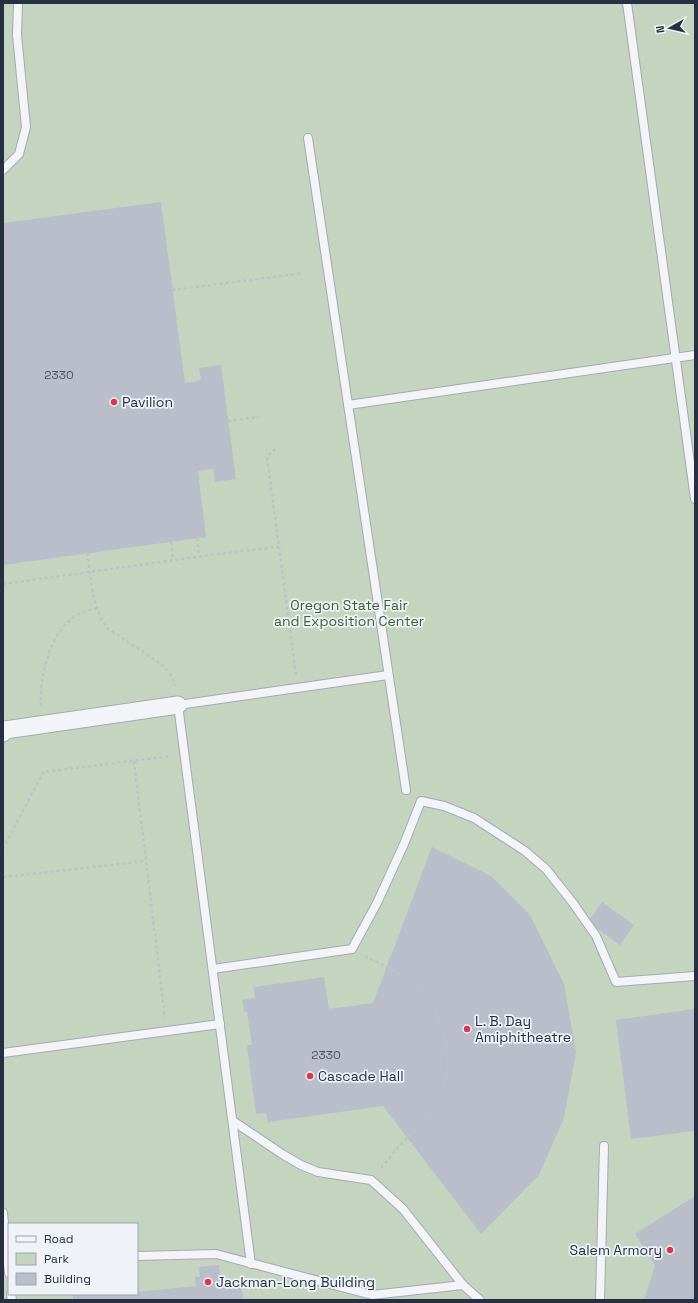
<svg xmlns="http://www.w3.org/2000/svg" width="698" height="1303" viewBox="0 0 698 1303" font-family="'Space Grotesk',sans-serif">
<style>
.green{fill:#c4d4bf;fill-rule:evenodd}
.building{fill:#b9beca}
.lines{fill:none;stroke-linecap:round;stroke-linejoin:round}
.lane-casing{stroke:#a4aab4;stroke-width:10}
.street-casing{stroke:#a4aab4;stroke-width:19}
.path{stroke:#bdc1c8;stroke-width:2.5;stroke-dasharray:3 3;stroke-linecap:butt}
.lane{stroke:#f2f4f7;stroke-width:8}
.street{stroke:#f2f4f7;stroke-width:17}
.poi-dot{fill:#d83a4d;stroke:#eff2f7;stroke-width:1.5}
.labels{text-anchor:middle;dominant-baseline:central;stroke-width:3.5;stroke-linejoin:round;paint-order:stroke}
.number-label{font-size:12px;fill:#4c5464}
.poi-label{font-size:14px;fill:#273042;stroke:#eff2f7;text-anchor:start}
.park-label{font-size:14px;fill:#3a5f33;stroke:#eff2f7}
</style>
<rect width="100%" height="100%" fill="#dfe3e9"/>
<path class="green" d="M3,3H695V1300H3ZM9,1224H137V1294H9Z"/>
<g class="building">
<path d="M161,202L185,383L201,380L199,368L221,365L236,479L215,482L213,469L198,471L206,537L3,565V223Z"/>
<path d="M432,847L491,876L530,915L564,984L576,1052L564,1118L539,1175L481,1234L383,1106L268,1122L266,1113L256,1114L247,1045H252L247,1012H244L242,1000L255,998L254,987L324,977L329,1009L373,1003Z"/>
<path d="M602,902L634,925L620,945L588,922Z"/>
<path d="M695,1009V1131L631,1139L616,1020Z"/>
<path d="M695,1196V1300H644L655,1266L635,1234Z"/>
<path d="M219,1265L221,1283L241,1281L243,1300H73V1294H111L112,1295L137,1294V1292L196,1286L195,1277H200L199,1267Z"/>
</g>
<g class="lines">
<g class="lane-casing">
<g id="lane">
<path d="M627,3L695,499"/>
<path d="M308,138L406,790"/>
<path d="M3,170L19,154L26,127L17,35L18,3"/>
<path d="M348,405L695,355"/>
<path d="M213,969L352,949L377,903L404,844L421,801L444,806L474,818L525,851L546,869L573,903L596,936L616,982L695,976"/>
<path d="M3,1053L220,1024"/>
<path d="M233,1121L282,1154L301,1165L318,1172L371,1180L403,1209L463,1285L480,1300"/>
<path d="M3,1213L9,1273"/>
<path d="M137,1256L216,1254L372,1295L463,1285"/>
<path d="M251,1264L178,705L388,675"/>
<path d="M11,1294L12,1300"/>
<path d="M600,1300L604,1146"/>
</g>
</g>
<g class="street-casing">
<path id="street" d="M3,733L5,730L178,705"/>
</g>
<g class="path">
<path d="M172,290L303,273"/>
<path d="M228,421L259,417"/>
<path d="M275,449L267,457L296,675"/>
<path d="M197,538L199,556"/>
<path d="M171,542L173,560"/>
<path d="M88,553C90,577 92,608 107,628L164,666L171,675L175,686"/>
<path d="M3,584L239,551L279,547"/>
<path d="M41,706C39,677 50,629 79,614C84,611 91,610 97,608"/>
<path d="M134,761L165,1018"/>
<path d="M3,849L43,772L171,756"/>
<path d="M3,877L146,861"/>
<path d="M365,956C382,965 402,974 417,987C449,1016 458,1076 433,1113C426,1123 416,1130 407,1138C397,1148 388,1160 379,1170"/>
</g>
<use href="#lane" class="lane"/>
<use href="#street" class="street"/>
</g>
<g class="poi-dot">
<circle cx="114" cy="402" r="4"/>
<circle cx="467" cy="1029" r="4"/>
<circle cx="310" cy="1076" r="4"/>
<circle cx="670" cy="1250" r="4"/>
<circle cx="208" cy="1282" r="4"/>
</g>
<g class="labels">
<g class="number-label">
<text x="59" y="375">2330</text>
<text x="326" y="1055">2330</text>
</g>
<g class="poi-label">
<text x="122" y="402">Pavilion</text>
<text x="475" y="1021">L. B. Day<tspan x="475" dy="16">Amiphitheatre</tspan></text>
<text x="318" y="1076">Cascade Hall</text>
<text x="662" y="1250" text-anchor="end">Salem Armory</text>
<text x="216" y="1282">Jackman-Long Building</text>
</g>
<g class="park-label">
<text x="349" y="605">Oregon State Fair<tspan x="349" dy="16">and Exposition Center</tspan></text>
</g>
</g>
<rect width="698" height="1303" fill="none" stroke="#273042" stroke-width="8"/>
<rect x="8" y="1223" width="130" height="72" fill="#eff2f7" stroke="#9fa4af"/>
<rect x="16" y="1236" width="20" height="6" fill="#f2f4f7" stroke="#9fa4af"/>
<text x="44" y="1243" font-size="12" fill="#273042">Road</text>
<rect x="16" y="1253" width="20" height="12" fill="#c4d4bf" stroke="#9fa4af"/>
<text x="44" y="1263" font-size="12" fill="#273042">Park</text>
<rect x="16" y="1273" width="20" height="12" fill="#b9beca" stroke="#9fa4af"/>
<text x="44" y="1283" font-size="12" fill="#273042">Building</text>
<g transform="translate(670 28) rotate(262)" stroke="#eff2f7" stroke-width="3" paint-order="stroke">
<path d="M0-3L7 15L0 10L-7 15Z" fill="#273042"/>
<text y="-6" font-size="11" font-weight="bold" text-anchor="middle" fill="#273042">N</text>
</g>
</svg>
